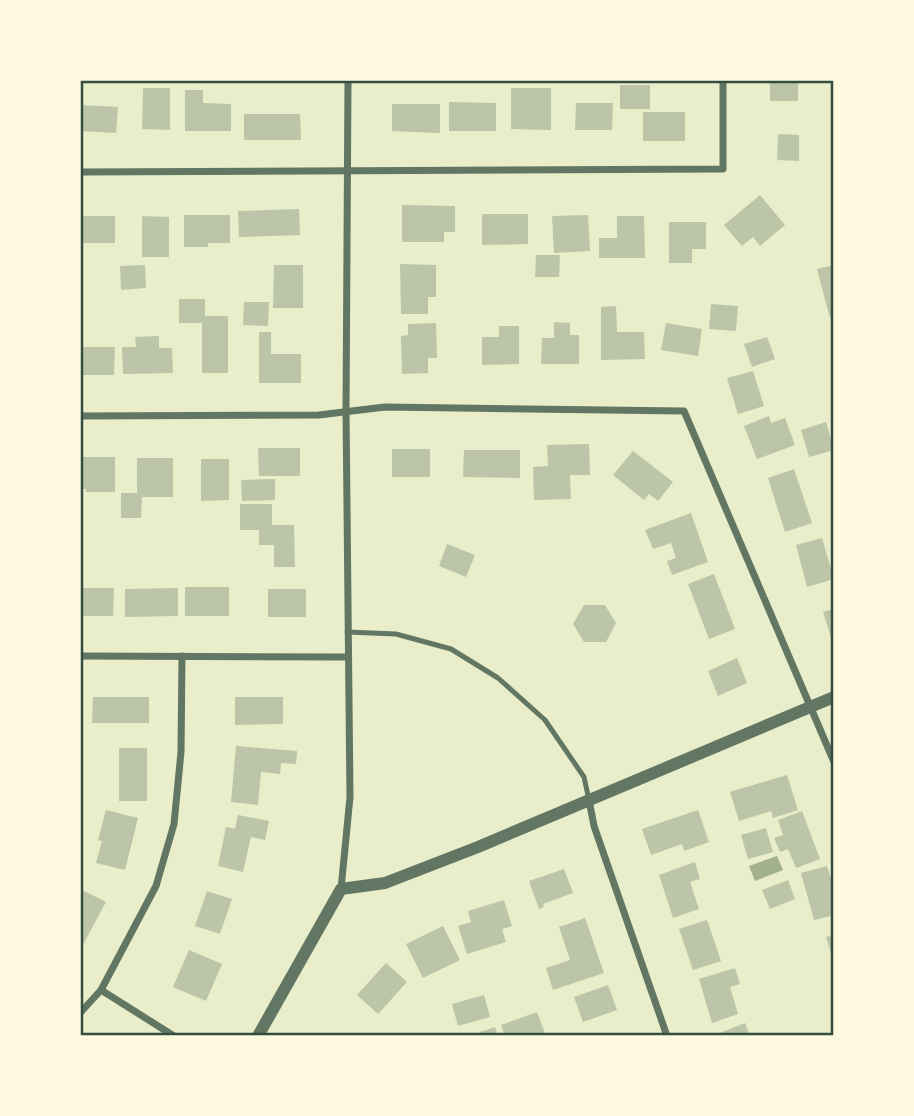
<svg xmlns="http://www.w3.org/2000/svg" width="914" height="1116" viewBox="0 0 914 1116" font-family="'Times New Roman',serif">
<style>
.water{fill:#a3b18a}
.building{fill:#bcc5a7}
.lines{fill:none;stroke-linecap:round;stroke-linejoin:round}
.service{stroke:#617663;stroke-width:5}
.minor{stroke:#617663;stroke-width:7}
.tertiary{stroke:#617663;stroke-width:12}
.neatline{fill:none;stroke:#344e41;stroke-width:2.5}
</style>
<rect width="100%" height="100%" fill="#e9edc9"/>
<path class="water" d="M777,856L783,870L755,881L749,866Z"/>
<g class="building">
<rect x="770" y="80" width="28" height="21"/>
<rect x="620" y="85" width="30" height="24"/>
<path d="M143,88H170V130L142,129Z"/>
<path d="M511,88H551V130L511,129Z"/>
<path d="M185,90H203V103L231,104V131H185Z"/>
<path d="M449,102L496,103V131H449Z"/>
<path d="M576,103H613L612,130H575Z"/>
<path d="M392,104H440V133L392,131Z"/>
<path d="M80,105L118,107L116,133L80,131Z"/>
<rect x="643" y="112" width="42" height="29"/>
<path d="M244,114H300L301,140H244Z"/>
<path d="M778,134L799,135V161L777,160Z"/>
<path d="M760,195L785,225L760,246L753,237L742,246L724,225Z"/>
<path d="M402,205L455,206V232H444V242H402Z"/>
<path d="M299,209L300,235L239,237L238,211Z"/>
<path d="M482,214H528V244L482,245Z"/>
<path d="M184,215H230V243H208V247H184Z"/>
<path d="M588,215L590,251L554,253L552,216Z"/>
<rect x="80" y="216" width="35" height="27"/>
<path d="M142,216L169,217V257H142Z"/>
<path d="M617,216H644L645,258H599V238H617Z"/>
<path d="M669,222H706V249H692V263H669Z"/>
<path d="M536,255H560L559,277H535Z"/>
<path d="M400,264L436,265V297H428V314H401Z"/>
<path d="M145,265L146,288L121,290L120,266Z"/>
<path d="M274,265H303V308H273Z"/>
<path d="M834,265V317L830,318L817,269Z"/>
<path d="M179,299H205V316H228V373H202V323H179Z"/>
<path d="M244,302H269L268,326L243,325Z"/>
<path d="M711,304L738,306L736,331L709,329Z"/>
<path d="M616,306L617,332H644L645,359L601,360V307Z"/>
<path d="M554,322L570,323V335H579V364H541L542,338H554Z"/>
<path d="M436,323L437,358H428V373L402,374L401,336L408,335V324Z"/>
<path d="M666,323L702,329L698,356L661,350Z"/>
<path d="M499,326H519V364L482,365V337H499Z"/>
<path d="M259,332H271V354H301V383H259Z"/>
<path d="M159,336V348H172L173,373L123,374L122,347H136L135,337Z"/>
<path d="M767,337L775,359L752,367L744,344Z"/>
<path d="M80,347H115L114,375H80Z"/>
<path d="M753,371L764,406L738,414L727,378Z"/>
<path d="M769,416L771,423L785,418L795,445L757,459L744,426Z"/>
<path d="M826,422L834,450L809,457L801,430Z"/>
<path d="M589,444L590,475H570L571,499L534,500L533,467L548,466L547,445Z"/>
<path d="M258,448H300V476H259Z"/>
<rect x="392" y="449" width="38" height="28"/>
<path d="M464,450H520V478L463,477Z"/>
<path d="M633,451L673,482L658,501L649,494L644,500L613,475Z"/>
<path d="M80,457H115V492H86V489H80Z"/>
<path d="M137,458H173V497H142L141,518H121V493H137Z"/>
<path d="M201,459H229V500L201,501Z"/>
<path d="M794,469L812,523L785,532L768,478Z"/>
<path d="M275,479V500L242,501L241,480Z"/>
<path d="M240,504H272V525H294L295,567H274V545H259V530H240Z"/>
<path d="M691,513L708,562L672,575L667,561L676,558L671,543L653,549L645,530Z"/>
<path d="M822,538L834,579L807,587L796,545Z"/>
<path d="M447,544L475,555L466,577L439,566Z"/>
<path d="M714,574L735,629L709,639L688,584Z"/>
<rect x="185" y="587" width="44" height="29"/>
<path d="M80,588H114L113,616H80Z"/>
<path d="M178,588V616L125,617V589Z"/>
<rect x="268" y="589" width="38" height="28"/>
<path d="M584,605H605L616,623L606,642H584L573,624Z"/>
<path d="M834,609V643L833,644L823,612Z"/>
<path d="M737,658L747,683L718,696L708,671Z"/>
<path d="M93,697H149V723H92Z"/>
<path d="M235,697H283V724L235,725Z"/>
<path d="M236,746L297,751L296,764L281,763L280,774L261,772L258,805L231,802Z"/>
<rect x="119" y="748" width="28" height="53"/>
<path d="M787,775L798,810L773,818L771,811L739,821L730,792Z"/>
<path d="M106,810L138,818L125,870L96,863L102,841L98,840Z"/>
<path d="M698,810L709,842L684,851L682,844L651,855L642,829Z"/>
<path d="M802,811L820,859L796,868L788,849L780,852L774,838L783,835L778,820Z"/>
<path d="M238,815L269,821L265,840L251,837L243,872L218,866L226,827L235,829Z"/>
<path d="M766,828L773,852L748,859L741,835Z"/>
<path d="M695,862L700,879L690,882L699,909L673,918L659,875Z"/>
<path d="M827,866L834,888V915L814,920L801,873Z"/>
<path d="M564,869L573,893L543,904L544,907L539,909L529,881Z"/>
<path d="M788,880L795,899L770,909L762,890Z"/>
<path d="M80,889L106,902L80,950Z"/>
<path d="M207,891L232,899L220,934L195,926Z"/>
<path d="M504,900L512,926L502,929L506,942L467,954L458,926L471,922L468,911Z"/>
<path d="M585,918L604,973L553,990L546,968L570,960L559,927Z"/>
<path d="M707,920L721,961L693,970L679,929Z"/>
<path d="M443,926L460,960L423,978L406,944Z"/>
<path d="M834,935V960H833L826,937Z"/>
<path d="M189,950L222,964L206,1001L173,987Z"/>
<path d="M386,963L407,982L378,1014L357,995Z"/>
<path d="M735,968L740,984L730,987L738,1014L712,1023L699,979Z"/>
<path d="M608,985L617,1010L583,1022L574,997Z"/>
<path d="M484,995L490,1017L458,1026L452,1004Z"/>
<path d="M537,1012L546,1036H505L501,1025Z"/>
<path d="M745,1023L750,1036H721L720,1033Z"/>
<path d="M495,1027L498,1036H481L480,1032Z"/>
</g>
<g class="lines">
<path class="service" d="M347,632L396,634L451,649L498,678L545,720L584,777L589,800"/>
<g class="minor">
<path d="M80,172L723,169V80"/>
<path d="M80,416L319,415L385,407L684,411L834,762"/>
<path d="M80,656L347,657"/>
<path d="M589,800L594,826L667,1036"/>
<path d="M341,889L350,797L346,411L348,80"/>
<path d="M101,990L174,1036"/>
<path d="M80,1013L101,990L156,886L174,824L181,752L182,656"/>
</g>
<path class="tertiary" d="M258,1036L341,889L385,883L478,847L834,697"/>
</g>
<rect width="914" height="1116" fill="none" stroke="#fefae0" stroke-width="164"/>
<rect x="82" y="82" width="750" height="952" class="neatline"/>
</svg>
